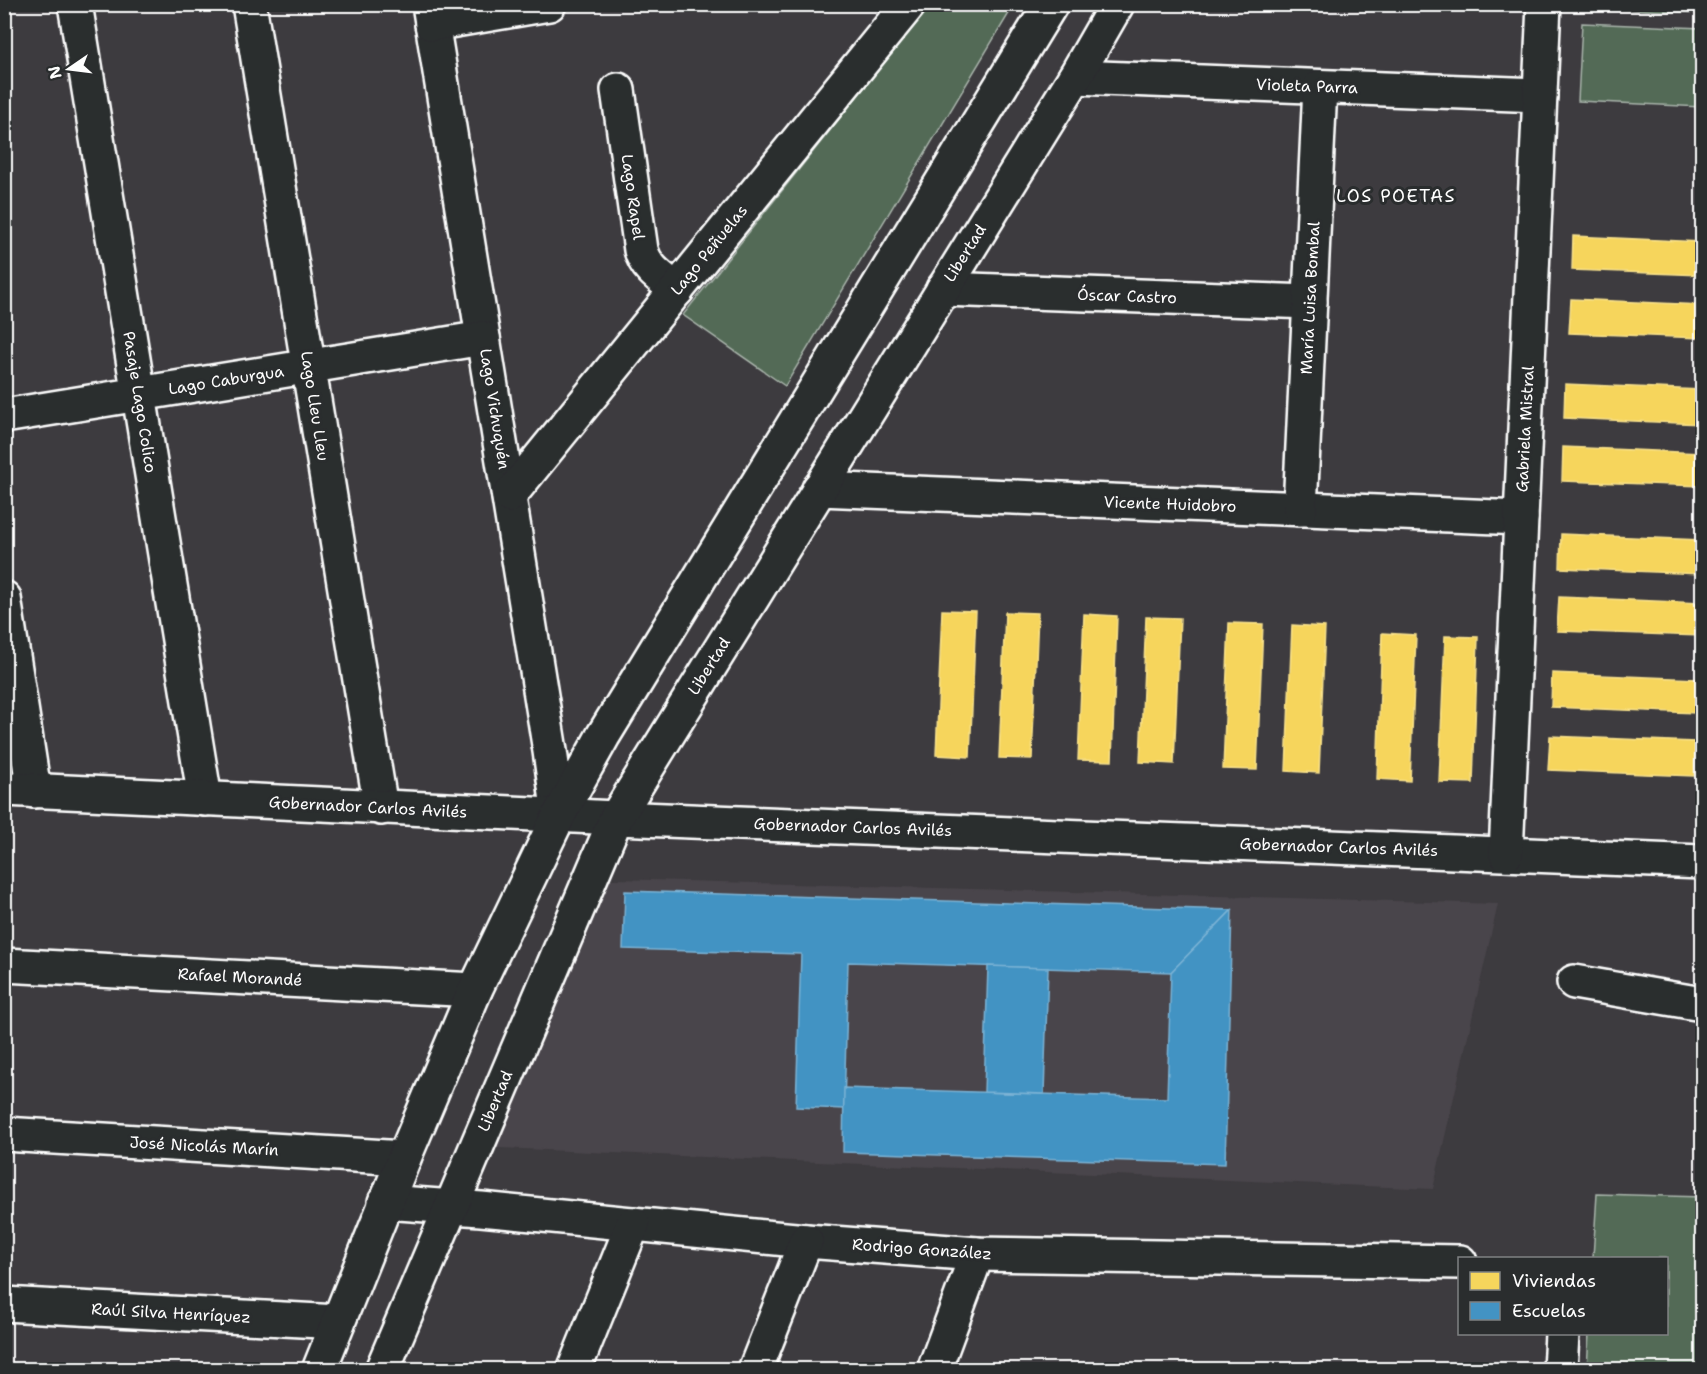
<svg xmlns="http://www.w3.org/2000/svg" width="1707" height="1374" viewBox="0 0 1707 1374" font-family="'Shantell Sans',sans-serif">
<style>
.built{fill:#4a454b}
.green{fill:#536a57;stroke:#a9b4ab;stroke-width:1.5}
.homes{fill:#f6d55c;stroke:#f9e28d;stroke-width:1.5}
.schools{fill:#4393c3;stroke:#7bb3d5;stroke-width:1.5}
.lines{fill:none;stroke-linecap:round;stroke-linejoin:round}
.minor-casing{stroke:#fff;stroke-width:38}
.minor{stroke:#2a2d2e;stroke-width:33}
.labels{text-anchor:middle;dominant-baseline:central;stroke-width:6;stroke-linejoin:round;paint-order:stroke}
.street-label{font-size:16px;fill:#fff;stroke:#2a2d2e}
.neighbourhood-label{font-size:18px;letter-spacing:1.5px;fill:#fff;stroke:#2a2d2e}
</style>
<rect width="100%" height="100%" fill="#3d3b3f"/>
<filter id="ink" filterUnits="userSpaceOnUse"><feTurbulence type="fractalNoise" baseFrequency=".0167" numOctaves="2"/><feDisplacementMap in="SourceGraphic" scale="12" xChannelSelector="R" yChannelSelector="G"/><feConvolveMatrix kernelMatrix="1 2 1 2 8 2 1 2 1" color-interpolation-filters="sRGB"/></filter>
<g filter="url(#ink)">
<path class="built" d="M581,878L1498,904L1433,1189L478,1147Z"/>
<g class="green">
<path d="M930,5H1014L785,386L683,315Z"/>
<path d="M1580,5H1702V13L1580,7Z"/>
<path d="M1582,23L1702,28V107L1578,101Z"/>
<path d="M1597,1194L1702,1197V1369H1587L1589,1334H1666V1258H1593Z"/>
</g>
<g class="homes">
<path d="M1573,236L1702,242V275L1572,270Z"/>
<path d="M1571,299L1702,305V338L1569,333Z"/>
<path d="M1565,384L1702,390V424L1564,418Z"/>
<path d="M1563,447L1702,453V486L1562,481Z"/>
<path d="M1561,534L1702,540V574L1560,568Z"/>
<path d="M1559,597L1702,603V636L1557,631Z"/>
<path d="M942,610L976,611L970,757L936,755Z"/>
<path d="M1005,612L1038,613L1032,759L999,758Z"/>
<path d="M1084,614L1117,616L1112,761L1078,760Z"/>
<path d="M1146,617L1180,618L1174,764L1140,762Z"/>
<path d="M1229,623L1263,624L1257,770L1223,769Z"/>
<path d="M1292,625L1325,627L1319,773L1286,771Z"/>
<path d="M1382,633L1416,635L1410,781L1377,779Z"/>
<path d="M1445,636L1478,637L1473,783L1439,782Z"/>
<path d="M1552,673L1697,679L1696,713L1551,707Z"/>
<path d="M1550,736L1695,742L1694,776L1548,770Z"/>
</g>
<g class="schools">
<path d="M625,891L1232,910L1171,972L848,962L844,1109L796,1107L801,954L623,949Z"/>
<path d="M1232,910L1225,1164L843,1152L844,1088L1167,1098L1171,972Z"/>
<path d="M988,966L1048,968L1044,1094L984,1092Z"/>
</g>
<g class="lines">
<g class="minor-casing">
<g id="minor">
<path d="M75,4L205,799"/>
<path d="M249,4L381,808"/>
<path d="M429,4L550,751L559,815"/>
<path d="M432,24L549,4"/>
<path d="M1075,77L1540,95"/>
<path d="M618,90L641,250C646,269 662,278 677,290"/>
<path d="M943,289L1310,302"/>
<path d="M4,416L483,338"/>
<path d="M819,489L1521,518"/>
<path d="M509,496L909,4"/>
<path d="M1300,509L1320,87"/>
<path d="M4,598L34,791"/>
<path d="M4,789L616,818L1702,862"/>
<path d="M1506,854L1544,4"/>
<path d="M4,965L475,990"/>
<path d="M1574,982L1702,1004"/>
<path d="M4,1134L404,1158"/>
<path d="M385,1202L481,1209L806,1241L977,1254L1460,1262"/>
<path d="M4,1304L338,1322"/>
<path d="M319,1370L404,1158L475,990L559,815L603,736L1051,4"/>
<path d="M382,1370L616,818L1075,77L1117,4"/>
<path d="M574,1370L633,1224"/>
<path d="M755,1370L806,1241"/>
<path d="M934,1370L977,1254"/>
<path d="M1560,1370L1562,1334"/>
</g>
</g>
<use href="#minor" class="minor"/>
</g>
</g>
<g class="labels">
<g class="street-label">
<text transform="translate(1307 86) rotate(2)">Violeta Parra</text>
<text transform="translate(633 197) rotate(82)">Lago Rapel</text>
<text transform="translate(709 250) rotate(-51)">Lago Peñuelas</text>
<text transform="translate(965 253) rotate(-58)">Libertad</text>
<text transform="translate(1127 296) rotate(2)">Óscar Castro</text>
<text transform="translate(1310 298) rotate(-87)">María Luisa Bombal</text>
<text transform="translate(226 380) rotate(-9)">Lago Caburgua</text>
<text transform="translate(140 402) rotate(81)">Pasaje Lago Colico</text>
<text transform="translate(315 406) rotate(81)">Lago Lleu Lleu</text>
<text transform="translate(495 409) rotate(81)">Lago Vichuquén</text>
<text transform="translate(1525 429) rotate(-87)">Gabriela Mistral</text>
<text transform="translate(1170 504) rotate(2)">Vicente Huidobro</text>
<text transform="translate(709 666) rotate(-58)">Libertad</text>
<text transform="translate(368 807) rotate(3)">Gobernador Carlos Avilés</text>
<text transform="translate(853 827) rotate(2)">Gobernador Carlos Avilés</text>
<text transform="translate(1339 847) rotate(2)">Gobernador Carlos Avilés</text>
<text transform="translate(240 977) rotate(3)">Rafael Morandé</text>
<text transform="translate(495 1101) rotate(-67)">Libertad</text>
<text transform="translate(204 1146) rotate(3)">José Nicolás Marín</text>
<text transform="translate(922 1249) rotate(4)">Rodrigo González</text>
<text transform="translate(171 1313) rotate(3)">Raúl Silva Henríquez</text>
</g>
<g class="neighbourhood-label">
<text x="1396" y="196">LOS POETAS</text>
</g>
</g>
<rect width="1707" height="1374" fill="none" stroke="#2a2d2e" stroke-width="24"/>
<rect x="12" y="12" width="1683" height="1350" fill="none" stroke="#fff" stroke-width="2" filter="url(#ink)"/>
<rect x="1458" y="1257" width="210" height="78" fill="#2a2d2e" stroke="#7f8182" stroke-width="1.5"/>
<rect x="1470" y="1272" width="30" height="18" fill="#f6d55c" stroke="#7f8182" stroke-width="1.5"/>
<text x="1512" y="1287" font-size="18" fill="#ffffff">Viviendas</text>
<rect x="1470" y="1302" width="30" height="18" fill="#4393c3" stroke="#7f8182" stroke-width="1.5"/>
<text x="1512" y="1317" font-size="18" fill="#ffffff">Escuelas</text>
<g transform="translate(69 69) rotate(256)" stroke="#2a2d2e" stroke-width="4.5" paint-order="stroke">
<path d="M0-4.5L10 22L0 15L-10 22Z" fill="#ffffff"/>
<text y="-9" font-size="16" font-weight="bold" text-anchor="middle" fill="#ffffff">N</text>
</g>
</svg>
